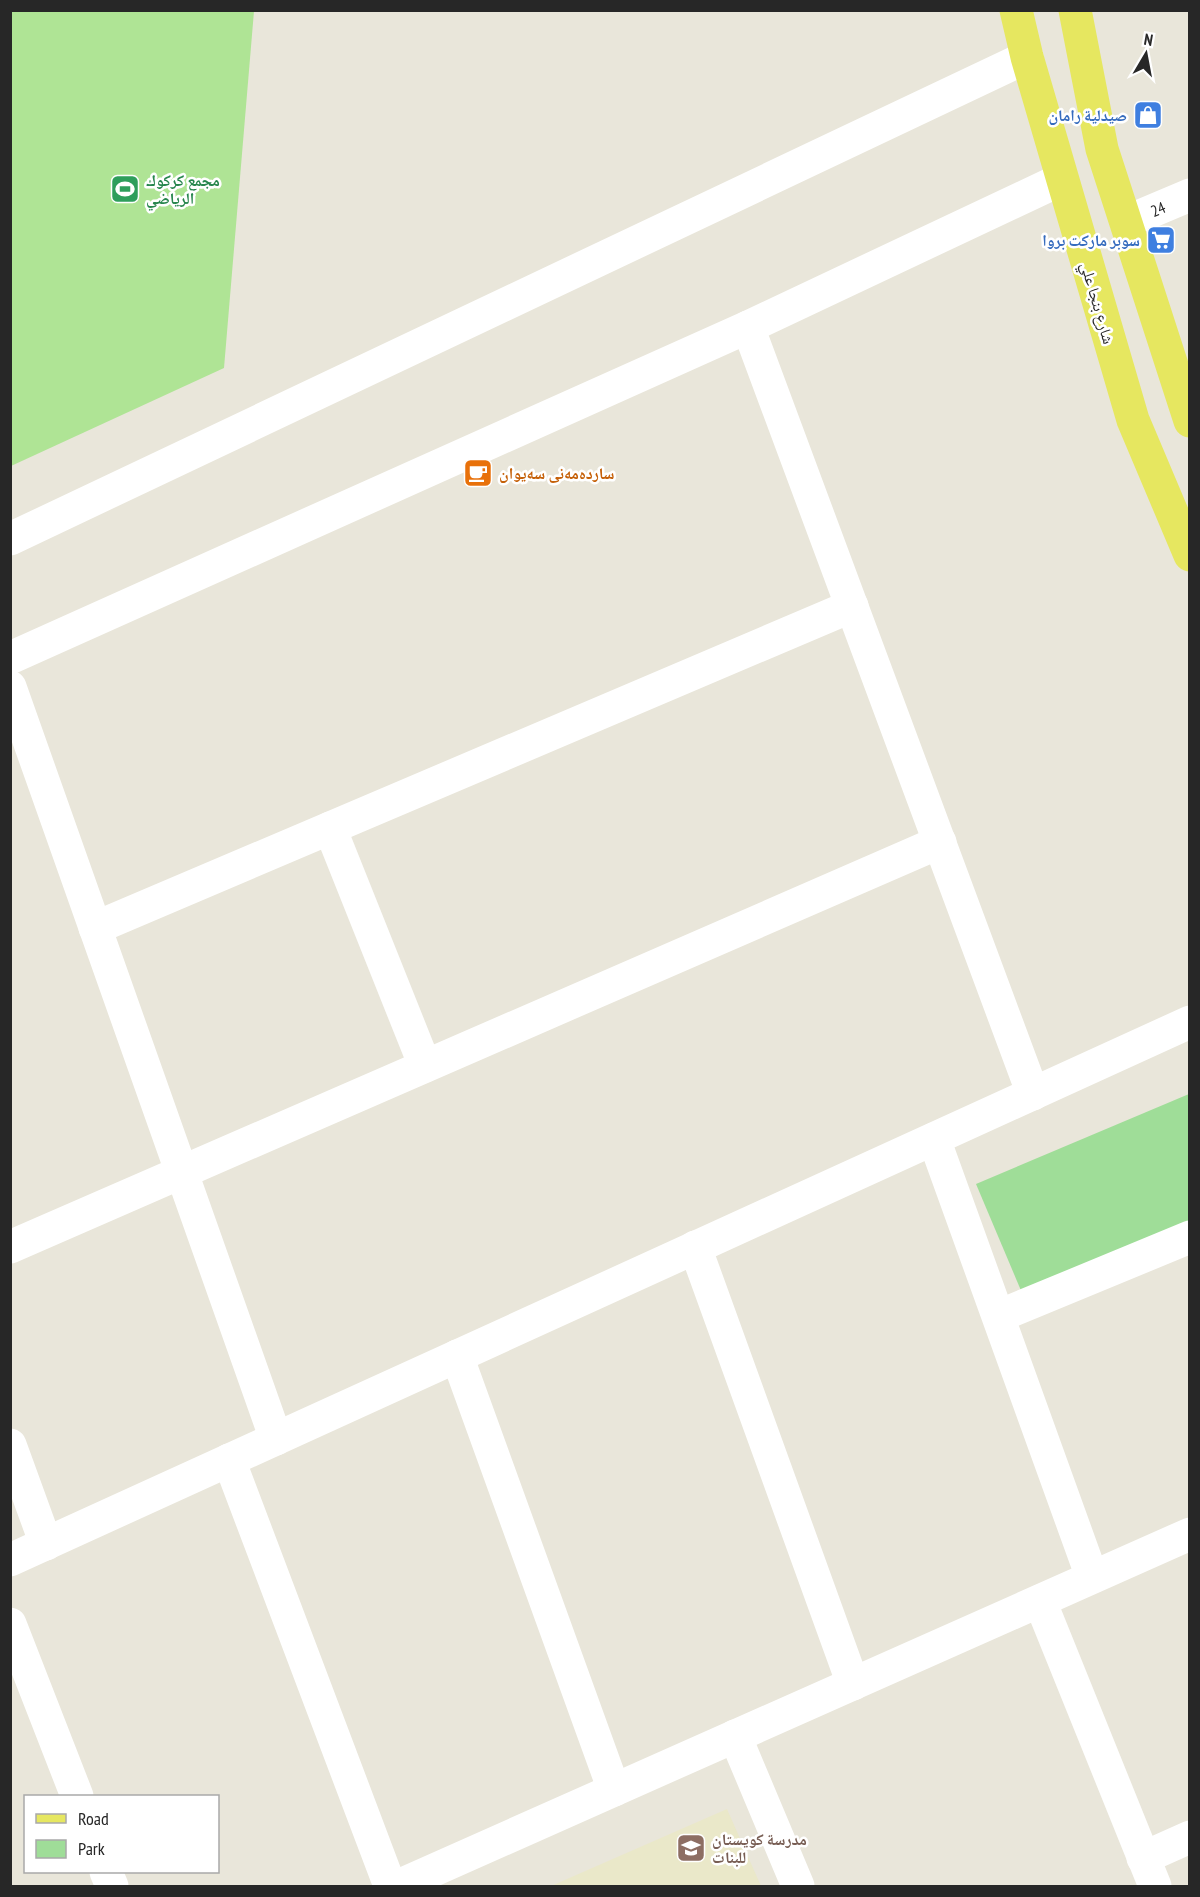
<svg xmlns="http://www.w3.org/2000/svg" width="1200" height="1897" viewBox="0 0 1200 1897" font-family="'PT Sans Narrow','Noto Naskh Arabic',sans-serif">
<style>
.education{fill:#eae8c9}
.green{fill:#9fdd98}
.pitch{fill:#afe495}
.lines{fill:none;stroke-linecap:round;stroke-linejoin:round}
.minor{stroke:#fff;stroke-width:33}
.major{stroke:#e6e760;stroke-width:33}
.labels{text-anchor:middle;dominant-baseline:central;stroke-width:5;stroke-linejoin:round;paint-order:stroke}
.shop-label{font-size:16px;font-weight:bold;fill:#366cbe;stroke:#fff;text-anchor:end}
.leisure-label{font-size:16px;font-weight:bold;fill:#27864d;stroke:#fff;text-anchor:start}
.street-label{font-size:16px;fill:#272727;stroke:#fff}
.food-label{font-size:16px;font-weight:bold;fill:#c56008;stroke:#fff;text-anchor:start}
.education-label{font-size:16px;font-weight:bold;fill:#785e54;stroke:#fff;text-anchor:start}
</style>
<rect width="100%" height="100%" fill="#e9e6da"/>
<path class="education" d="M727,1809L761,1886H551Z"/>
<path class="green" d="M1189,1094V1231L1025,1300L976,1184Z"/>
<path class="pitch" d="M10,11H254L224,368L11,466Z"/>
<g class="lines">
<g class="minor">
<path d="M1126,222L1190,195"/>
<path d="M748,327L1033,1094"/>
<path d="M10,539L1027,57"/>
<path d="M10,658L748,327L1062,179"/>
<path d="M10,687L276,1439"/>
<path d="M330,828L425,1066"/>
<path d="M95,928L852,606"/>
<path d="M934,1139L1092,1577"/>
<path d="M10,1247L940,842"/>
<path d="M695,1247L853,1684"/>
<path d="M999,1316L1190,1237"/>
<path d="M457,1356L614,1790"/>
<path d="M10,1445L46,1544"/>
<path d="M229,1460L390,1886"/>
<path d="M10,1560L1190,1022"/>
<path d="M1040,1601L1155,1886"/>
<path d="M10,1624L77,1796"/>
<path d="M735,1736L798,1886"/>
<path d="M1143,1858L1190,1837"/>
<path d="M106,1872L112,1886"/>
<path d="M398,1886L1190,1534"/>
</g>
<g class="major">
<path d="M1016,10L1027,57L1133,420L1190,555"/>
<path d="M1075,10L1102,149L1190,421"/>
</g>
</g>
<defs>
<g id="shop-square" transform="scale(1.5)"><rect x="-9" y="-9" width="18" height="18" rx="4" fill="#3f7fe0" stroke="#fff"/><path d="M-5-2.5h2.3a2.7 3.5 0 0 1 5.4 0H5L5.5 6h-11ZM-1.5-2.5h3a1.5 2.3 0 0 0-3 0Z" fill="#fff"/></g>
<g id="stadium-square" transform="scale(1.5)"><rect x="-9" y="-9" width="18" height="18" rx="4" fill="#2e9e5b" stroke="#fff"/><path d="M0-5a6.5 5 0 1 0 0 10a6.5 5 0 1 0 0-10ZM-3.5-1.8h7v3.6h-7Z" fill="#fff"/></g>
<g id="supermarket-square" transform="scale(1.5)"><rect x="-9" y="-9" width="18" height="18" rx="4" fill="#3f7fe0" stroke="#fff"/><path d="M-6-5.5h2.5l.6 2H6L4.5 2H-2.5L-4.4-4H-6ZM-1.5 3.2a1.3 1.3 0 1 0 .1 0ZM3 3.2a1.3 1.3 0 1 0 .1 0Z" fill="#fff"/></g>
<g id="cafe-square" transform="scale(1.5)"><rect x="-9" y="-9" width="18" height="18" rx="4" fill="#e8710a" stroke="#fff"/><path d="M-5.5-4.5H6V0H3Q3 3.5 0 3.5H-2.5Q-5.5 3.5-5.5 0ZM3-3.2v2h1.7v-2ZM-6 4.5H4V6H-6Z" fill="#fff"/></g>
<g id="school-square" transform="scale(1.5)"><rect x="-9" y="-9" width="18" height="18" rx="4" fill="#8d6e63" stroke="#fff"/><path d="M0-5L7-2L0 1L-7-2ZM-4 1L0 2.5L4 1V4Q0 6-4 4Z" fill="#fff"/></g>
</defs>
<g fill-rule="evenodd">
<use href="#shop-square" x="1148" y="115"/>
<use href="#stadium-square" x="125" y="189"/>
<use href="#supermarket-square" x="1161" y="240"/>
<use href="#cafe-square" x="478" y="473"/>
<use href="#school-square" x="691" y="1848"/>
</g>
<g class="labels">
<g class="shop-label">
<text x="1127" y="115">صيدلية رامان</text>
<text x="1140" y="240">سوبر ماركت بروا</text>
</g>
<g class="leisure-label">
<text x="146" y="180">مجمع كركوك<tspan x="146" dy="18">الرياضي</tspan></text>
</g>
<g class="street-label">
<text transform="translate(1158 209) rotate(-23)">24</text>
<text transform="translate(1098 303) rotate(74)">شارع بنجا علي</text>
</g>
<g class="food-label">
<text x="499" y="473">ساردەمەنی سەیوان</text>
</g>
<g class="education-label">
<text x="712" y="1839">مدرسة كويستان<tspan x="712" dy="18">للبنات</tspan></text>
</g>
</g>
<rect width="1200" height="1897" fill="none" stroke="#272727" stroke-width="24"/>
<rect x="24" y="1795" width="195" height="78" fill="#ffffff" stroke="#a9a9a9" stroke-width="1.5"/>
<rect x="36" y="1814" width="30" height="9" fill="#e6e760" stroke="#a9a9a9" stroke-width="1.5"/>
<text x="78" y="1825" font-size="18" fill="#272727">Road</text>
<rect x="36" y="1840" width="30" height="18" fill="#9fdd98" stroke="#a9a9a9" stroke-width="1.5"/>
<text x="78" y="1855" font-size="18" fill="#272727">Park</text>
<g transform="translate(1146 54) rotate(10)" stroke="#ffffff" stroke-width="4.5" paint-order="stroke">
<path d="M0-4.5L10 22L0 15L-10 22Z" fill="#272727"/>
<text y="-9" font-size="16" font-weight="bold" text-anchor="middle" fill="#272727">N</text>
</g>
</svg>
